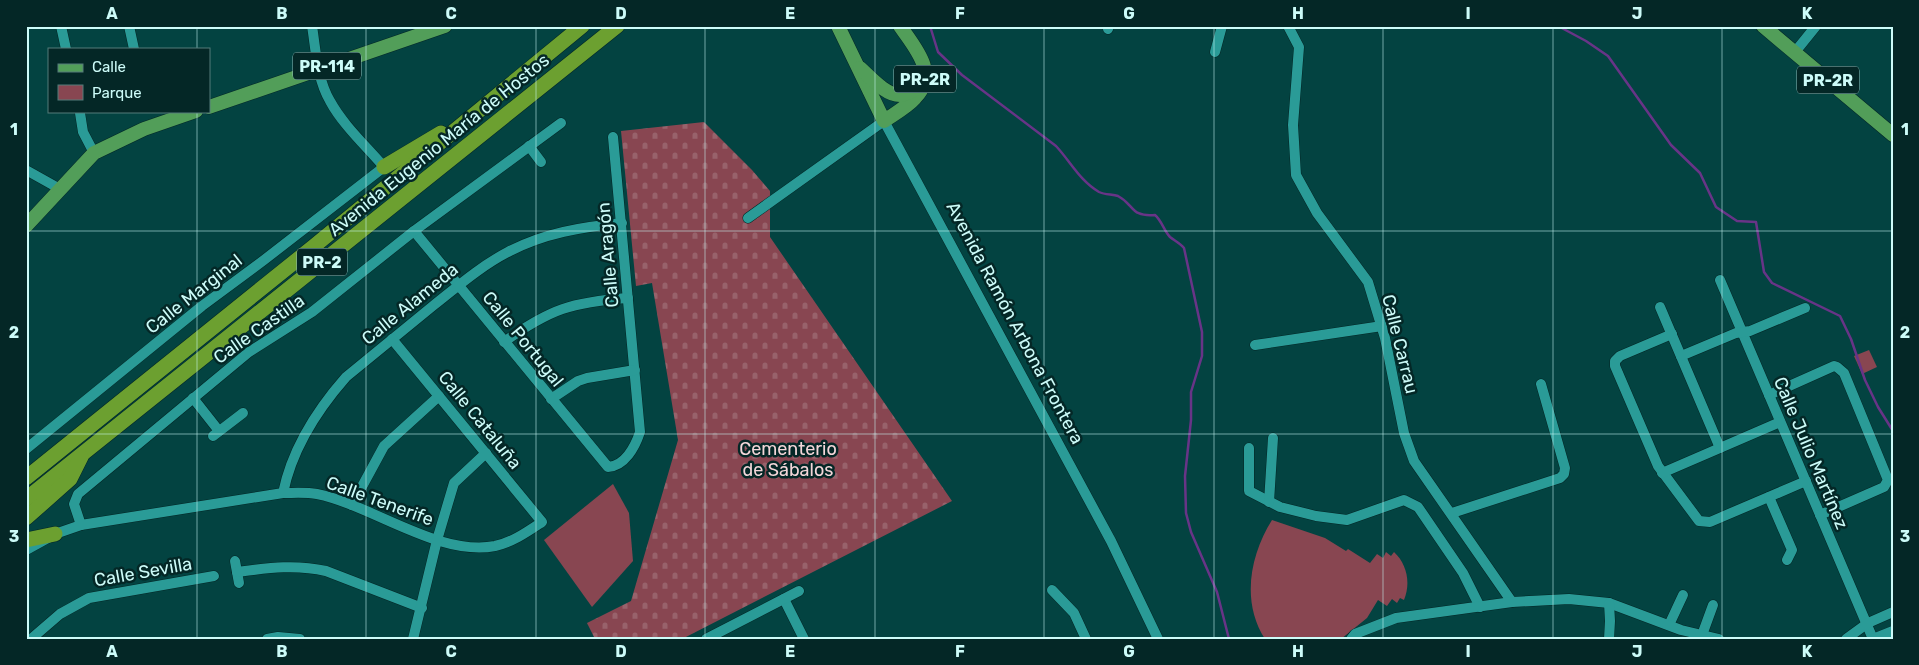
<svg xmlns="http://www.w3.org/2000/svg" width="1919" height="665" viewBox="0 0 1919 665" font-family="Rubik,sans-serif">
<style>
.cemetery{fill:url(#cemetery-stones)}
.park{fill:#884651}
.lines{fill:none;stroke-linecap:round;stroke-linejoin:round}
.stream{stroke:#683487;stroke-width:2.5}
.minor-casing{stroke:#042726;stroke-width:11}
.major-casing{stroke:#042726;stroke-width:15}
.highway-casing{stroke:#042726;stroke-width:16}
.minor{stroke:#2a9b97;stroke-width:10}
.major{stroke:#529e59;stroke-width:14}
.highway{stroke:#6ca030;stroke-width:15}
.grid{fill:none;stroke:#cdfcf9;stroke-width:1;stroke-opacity:0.55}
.labels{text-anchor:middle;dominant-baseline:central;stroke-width:5;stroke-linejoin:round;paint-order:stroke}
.shield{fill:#042726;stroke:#91bcba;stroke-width:1}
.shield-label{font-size:16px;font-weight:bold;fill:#cdfcf9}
.street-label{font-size:18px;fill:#cdfcf9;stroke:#042726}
.park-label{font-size:18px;fill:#f4d6d9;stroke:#042726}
.neatline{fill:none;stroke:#cdfcf9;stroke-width:2}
.grid-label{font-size:16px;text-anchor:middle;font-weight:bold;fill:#cdfcf9}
</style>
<defs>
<pattern id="cemetery-stones" width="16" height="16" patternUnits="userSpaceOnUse" patternTransform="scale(1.25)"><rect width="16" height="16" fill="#884651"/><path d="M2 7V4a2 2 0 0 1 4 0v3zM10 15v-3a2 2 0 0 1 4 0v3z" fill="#98626b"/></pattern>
</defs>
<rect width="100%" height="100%" fill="#034341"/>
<path class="cemetery" d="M704,122L752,170L770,191V237L952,501L682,639H595L587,623L631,601L678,440L652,283L636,286L621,131Z"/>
<g class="park">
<path d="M1869,350L1877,367L1862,374L1854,356Z"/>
<path d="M613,484L629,513L633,561L592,607L544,540Z"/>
<path d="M1272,520L1325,538L1346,551L1348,549L1370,563L1377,554L1383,558L1386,552L1391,556L1394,552C1407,564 1411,583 1404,600L1400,598L1397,603L1392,599L1387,606L1378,600L1367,618L1341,639H1265C1241,602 1250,555 1272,520Z"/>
</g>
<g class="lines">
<g class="stream">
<path d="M930,26L938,52L962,75L1056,146C1070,161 1080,181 1099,192C1105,195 1113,194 1118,196C1135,205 1130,217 1155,215C1162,221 1164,231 1170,237C1175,241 1180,243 1184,248L1202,332V356L1191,392V420L1185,476L1186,513L1191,532L1217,592L1229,639"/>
<path d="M1558,26L1586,41L1608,56L1671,145L1700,173L1716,207L1737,221L1756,222L1764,272L1772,283L1840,316L1851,339L1865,380L1878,407L1893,431"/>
</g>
<g class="minor-casing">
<g id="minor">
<path d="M61,26L66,49"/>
<path d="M129,26L134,49"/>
<path d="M1288,26L1299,47L1293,125L1296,175L1317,213L1368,282L1385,338L1404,433L1414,461L1512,602"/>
<path d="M1108,29L1109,26"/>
<path d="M1215,52L1222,26"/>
<path d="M1795,52L1816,26"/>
<path d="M80,113L83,132L94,153"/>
<path d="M529,146L541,162"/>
<path d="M26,170L60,189"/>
<path d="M748,218L884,121L1111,541L1158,639"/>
<path d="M414,231L608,467C625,466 635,447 640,432L613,137"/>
<path d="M1720,280L1873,639"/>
<path d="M1660,307L1720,448"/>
<path d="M1672,334L1620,356L1615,361V366L1658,466L1699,521L1710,522L1806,481"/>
<path d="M504,342C550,309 572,302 628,298"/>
<path d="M1255,345L1382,326"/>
<path d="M1681,356L1736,333L1750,331L1805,308"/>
<path d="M1769,395L1834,366L1837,367L1844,373L1888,480L1884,487L1820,515"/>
<path d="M193,398L219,431"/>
<path d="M551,399L578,381L587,378L635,370"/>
<path d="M213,436L243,413"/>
<path d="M1249,448V491L1280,507L1316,516L1347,520L1404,500L1418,507L1463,573L1480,607"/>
<path d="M26,449L202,306L264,260L384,167C366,146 343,125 330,101C317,79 316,51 312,26"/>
<path d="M1662,473L1780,422"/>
<path d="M283,493C292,449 317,410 346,377C375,353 405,329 434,305C458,286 481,266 508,252C544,233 582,227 622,223"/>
<path d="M1769,497L1792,550L1787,560"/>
<path d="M1269,502L1273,438"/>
<path d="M352,505L384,446L439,396"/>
<path d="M1452,513L1560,478L1564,474L1565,468L1541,384"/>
<path d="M81,525L74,504L78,494L249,352L312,312L414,231L561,123"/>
<path d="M26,550L55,534L81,525L283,493C294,493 306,492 317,494C372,505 439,557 495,546C513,542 527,532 542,522L392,339"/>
<path d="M235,561L239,583"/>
<path d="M237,572C268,568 295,564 326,571L422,608"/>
<path d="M1052,590L1074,613L1086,639"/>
<path d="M784,599L804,639"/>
<path d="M1669,625L1683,595"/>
<path d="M1702,635L1713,605"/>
<path d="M31,639L60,614L89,598L214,576"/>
<path d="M267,639L278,637L300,639"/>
<path d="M413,639L437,540L454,483L486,453"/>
<path d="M706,639L799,591"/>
<path d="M1351,639L1355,634L1396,618L1512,602L1569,599L1609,603L1681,630L1719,639"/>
<path d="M1609,639L1610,621L1609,603"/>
<path d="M1846,639L1868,623L1893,612"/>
<path d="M1873,639L1893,631"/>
</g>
</g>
<g class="major-casing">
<g id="major">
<path d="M838,26L884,121C894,114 907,107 915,98C939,73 915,48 900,26"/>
<path d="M1763,26L1893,135"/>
<path d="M860,68C870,77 886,96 901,95C907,94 914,90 920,87"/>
<path d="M209,107L445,26"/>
<path d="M26,226L94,153L144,129L196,111"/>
</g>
</g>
<g class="highway-casing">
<g id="highway">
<path d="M384,167L441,133"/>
<path d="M26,478L313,247L582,26"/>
<path d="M26,499L617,26"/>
<path d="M26,518L70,479L81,457"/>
<path d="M26,540L55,534"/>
</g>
</g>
<use href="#minor" class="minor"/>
<use href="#major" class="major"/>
<use href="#highway" class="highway"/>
</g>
<path class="grid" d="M197,26V49M366,26V639M536,26V639M705,26V639M875,26V639M1044,26V639M1214,26V639M1383,26V639M1553,26V639M1722,26V639M197,111V639M26,231H1893M26,434H1893"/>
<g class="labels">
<g class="shield">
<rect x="293" y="52.5" width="68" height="27" rx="4"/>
<rect x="894" y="65.5" width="62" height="27" rx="4"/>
<rect x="1797" y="66.5" width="62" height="27" rx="4"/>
<rect x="297" y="248.5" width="50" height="27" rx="4"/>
</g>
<g class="shield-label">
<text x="327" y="66">PR-114</text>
<text x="925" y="79">PR-2R</text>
<text x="1828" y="80">PR-2R</text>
<text x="322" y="262">PR-2</text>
</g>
<g class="street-label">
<text transform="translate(439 145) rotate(-39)">Avenida Eugenio María de Hostos</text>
<text transform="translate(608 255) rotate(-95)">Calle Aragón</text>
<text transform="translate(194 294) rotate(-38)">Calle Marginal</text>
<text transform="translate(410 304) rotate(-39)">Calle Alameda</text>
<text transform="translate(1015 323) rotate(62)">Avenida Ramón Arbona Frontera</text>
<text transform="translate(259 329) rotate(-35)">Calle Castilla</text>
<text transform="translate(523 339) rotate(51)">Calle Portugal</text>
<text transform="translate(1400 344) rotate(76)">Calle Carrau</text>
<text transform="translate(480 420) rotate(51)">Calle Cataluña</text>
<text transform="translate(1811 453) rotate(67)">Calle Julio Martínez</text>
<text transform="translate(380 501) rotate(20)">Calle Tenerife</text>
<text transform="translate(143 572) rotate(-10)">Calle Sevilla</text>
</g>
<g class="park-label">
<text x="788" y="449">Cementerio<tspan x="788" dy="21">de Sábalos</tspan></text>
</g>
</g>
<rect width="1919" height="665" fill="none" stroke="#042726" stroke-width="55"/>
<rect x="48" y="48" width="162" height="65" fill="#042726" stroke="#547c7a"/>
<rect x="58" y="64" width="25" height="8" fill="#529e59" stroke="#547c7a"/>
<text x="92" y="72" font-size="15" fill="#cdfcf9">Calle</text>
<rect x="58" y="85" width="25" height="15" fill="#884651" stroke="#547c7a"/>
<text x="92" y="98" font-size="15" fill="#cdfcf9">Parque</text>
<rect x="28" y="28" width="1864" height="610" class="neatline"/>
<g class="grid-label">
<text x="112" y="19">A</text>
<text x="282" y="19">B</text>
<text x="451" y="19">C</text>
<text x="621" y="19">D</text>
<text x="790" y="19">E</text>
<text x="960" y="19">F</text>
<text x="1129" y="19">G</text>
<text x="1298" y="19">H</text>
<text x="1468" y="19">I</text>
<text x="1637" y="19">J</text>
<text x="1807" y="19">K</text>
<text x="14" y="135">1</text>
<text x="1905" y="135">1</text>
<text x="14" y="338">2</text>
<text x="1905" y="338">2</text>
<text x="14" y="542">3</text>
<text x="1905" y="542">3</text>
<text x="112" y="657">A</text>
<text x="282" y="657">B</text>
<text x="451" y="657">C</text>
<text x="621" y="657">D</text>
<text x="790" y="657">E</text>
<text x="960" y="657">F</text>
<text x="1129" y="657">G</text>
<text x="1298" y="657">H</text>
<text x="1468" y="657">I</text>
<text x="1637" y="657">J</text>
<text x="1807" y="657">K</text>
</g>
</svg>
